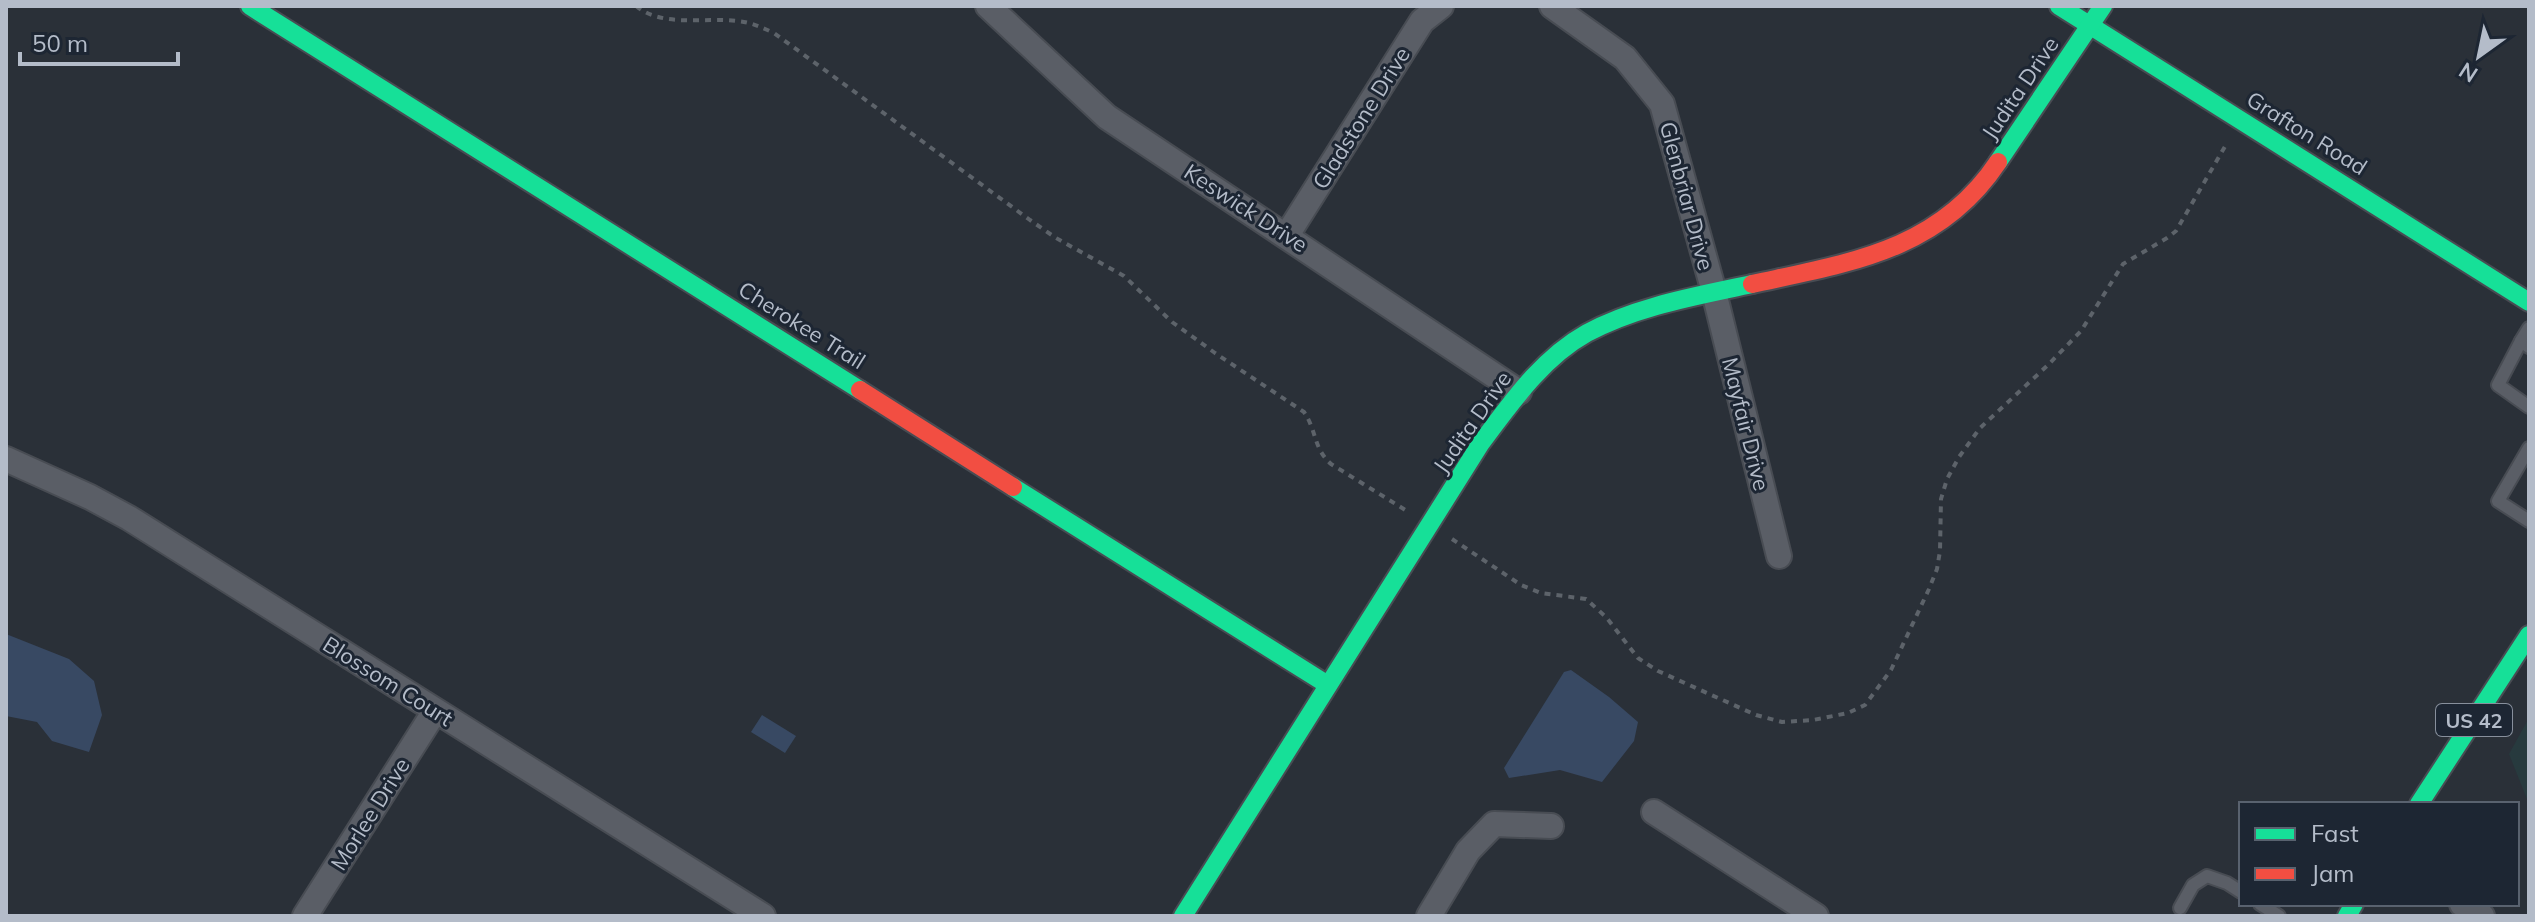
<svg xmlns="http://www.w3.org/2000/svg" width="2535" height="922" viewBox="0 0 2535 922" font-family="Mulish,sans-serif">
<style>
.green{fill:#273a3e}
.water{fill:#384963}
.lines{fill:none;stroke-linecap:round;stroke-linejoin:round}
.lane-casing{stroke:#484c53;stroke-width:16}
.street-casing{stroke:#484c53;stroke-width:28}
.fast-casing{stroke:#484c53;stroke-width:22}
.jam-casing{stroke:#484c53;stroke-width:22}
.path{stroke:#5d636a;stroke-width:4;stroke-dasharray:6 6;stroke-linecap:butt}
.lane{stroke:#5a5e66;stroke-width:12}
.street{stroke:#5a5e66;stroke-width:24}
.fast{stroke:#16e098;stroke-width:18}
.jam{stroke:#f24e42;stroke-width:18}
.labels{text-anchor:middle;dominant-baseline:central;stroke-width:6;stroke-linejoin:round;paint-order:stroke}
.shield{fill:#1d2633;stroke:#878f9c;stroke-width:2}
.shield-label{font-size:20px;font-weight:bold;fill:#b4bcc9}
.street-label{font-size:22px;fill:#b4bcc9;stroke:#1d2633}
</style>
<rect width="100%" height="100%" fill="#2a3038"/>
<path class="green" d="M2529,718V804L2509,754Z"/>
<g class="water">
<path d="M6,634L69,659L94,681L102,715L89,752L52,741L37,722L6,716Z"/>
<path d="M1571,670L1609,697L1638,722L1634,741L1602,782L1560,770L1509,778L1504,768L1564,672Z"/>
<path d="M762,715L796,736L785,753L751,732Z"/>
</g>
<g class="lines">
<g class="lane-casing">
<g id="lane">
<path d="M2529,328L2521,341L2529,347"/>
<path d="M2521,341L2498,385L2529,407"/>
<path d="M2529,448L2498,501L2529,521"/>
<path d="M2260,904L2279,916"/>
<path d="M2180,908L2193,885L2207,876L2227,883L2241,892"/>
</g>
</g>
<g class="street-casing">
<g id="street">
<path d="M988,6L1107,117L1519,392"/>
<path d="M1552,6L1625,58L1662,104L1714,292L1779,556"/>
<path d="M1287,235L1422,21L1441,6"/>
<path d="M6,459L90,497L129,518L763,916"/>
<path d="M1654,812L1816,916"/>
<path d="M2462,904L2482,916"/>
<path d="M305,916L435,711"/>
<path d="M1429,916L1468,851L1494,824L1551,826"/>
</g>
</g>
<g class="fast-casing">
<g id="fast">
<path d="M250,6L860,390"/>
<path d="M2059,6L2529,302"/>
<path d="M1998,162L2103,6"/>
<path d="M1013,487L1328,685"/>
<path d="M2419,804L2529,635"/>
<path d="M1183,916L1481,443C1511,403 1542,358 1587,333C1637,306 1697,296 1752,284"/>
<path d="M2347,916L2354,904"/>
</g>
</g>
<g class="jam-casing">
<g id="jam">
<path d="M1752,284C1848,263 1939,251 1998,162"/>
<path d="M860,390L1013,487"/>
</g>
</g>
<g class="path">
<path d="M636,6C663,28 704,17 737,21C750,22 761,27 774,33L1030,220L1056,238L1124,276L1172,322L1215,353L1304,412C1317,431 1313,448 1331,464L1407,511"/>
<path d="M1452,539L1521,585L1541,593L1586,599L1606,617L1638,658L1658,671L1756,715L1782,722L1813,720L1848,713L1865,705L1891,670L1929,589L1937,569L1940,551L1941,499L1947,479L1959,457L1980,428L2048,365L2081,331L2123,264L2167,238L2176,231L2227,143"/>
</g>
<use href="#lane" class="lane"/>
<use href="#street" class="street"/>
<use href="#fast" class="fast"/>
<use href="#jam" class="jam"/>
</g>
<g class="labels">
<rect class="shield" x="2436" y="704" width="76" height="32" rx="6"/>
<g class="shield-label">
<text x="2474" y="720">US 42</text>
</g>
<g class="street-label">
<text transform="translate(2020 88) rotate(-56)">Judita Drive</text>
<text transform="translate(1361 118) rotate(-58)">Gladstone Drive</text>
<text transform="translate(2307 133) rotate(32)">Grafton Road</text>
<text transform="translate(1687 196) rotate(75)">Glenbriar Drive</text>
<text transform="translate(1246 208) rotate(33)">Keswick Drive</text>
<text transform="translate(802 325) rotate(32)">Cherokee Trail</text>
<text transform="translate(1472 422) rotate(-55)">Judita Drive</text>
<text transform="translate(1746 424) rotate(76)">Mayfair Drive</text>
<text transform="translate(388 681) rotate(32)">Blossom Court</text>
<text transform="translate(370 814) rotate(-58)">Morlee Drive</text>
</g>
</g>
<rect width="2535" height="922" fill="none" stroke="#b4bcc9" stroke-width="16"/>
<rect x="2239" y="802" width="280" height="104" fill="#1d2633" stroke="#59626f" stroke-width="2"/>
<rect x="2255" y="828" width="40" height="12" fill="#16e098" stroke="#59626f" stroke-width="2"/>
<text x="2311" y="842" font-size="24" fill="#b4bcc9">Fast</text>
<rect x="2255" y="868" width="40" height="12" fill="#f24e42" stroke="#59626f" stroke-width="2"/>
<text x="2311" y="882" font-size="24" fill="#b4bcc9">Jam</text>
<g transform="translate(2479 56) rotate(213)" stroke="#1d2633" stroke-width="6" paint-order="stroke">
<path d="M0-6L14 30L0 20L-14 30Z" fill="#b4bcc9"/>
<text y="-12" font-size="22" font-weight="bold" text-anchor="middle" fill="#b4bcc9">N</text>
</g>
<path d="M20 52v12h158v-12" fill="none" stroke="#b4bcc9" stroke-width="4"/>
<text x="32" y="52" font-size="24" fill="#b4bcc9" stroke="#1d2633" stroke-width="6" paint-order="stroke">50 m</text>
</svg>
